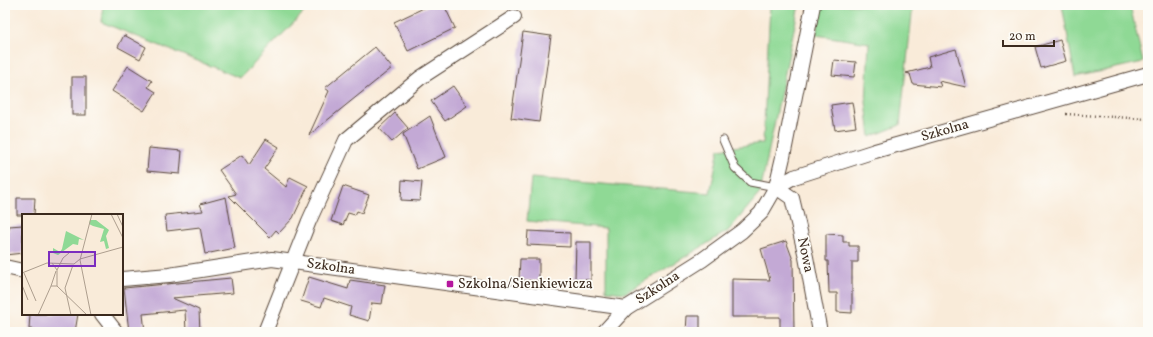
<svg xmlns="http://www.w3.org/2000/svg" width="1153" height="337" viewBox="0 0 1153 337" font-family="Vollkorn,serif">
<style>
.green{fill:#8fd995;stroke:#65825a}
.building{fill:#c3a9d5}
.lines{fill:none;stroke-linecap:round;stroke-linejoin:round}
.service-casing{stroke:#58473a;stroke-width:9}
.minor-casing{stroke:#58473a;stroke-width:16}
.path{stroke:#58473a;stroke-width:2.5;stroke-dasharray:1 3;stroke-linecap:butt}
.service{stroke:#fff;stroke-width:7}
.minor{stroke:#fff;stroke-width:14}
.poi-dot{fill:#b5179e;stroke:#fdfcf7;stroke-width:1.5}
.labels{text-anchor:middle;dominant-baseline:central;stroke-width:3.5;stroke-linejoin:round;paint-order:stroke}
.street-label{font-size:14px;fill:#3b2a1e;stroke:#fdfcf7}
.poi-label{font-size:14px;fill:#3b2a1e;stroke:#fdfcf7;text-anchor:start}
.inset-road{fill:none;stroke:#ad9e8e;stroke-width:1}
.view{fill:#7b2cbf;fill-opacity:0.15;stroke:#7b2cbf;stroke-width:2}
.inset-edge{fill:none;stroke:#3b2a1e;stroke-width:2}
</style>
<rect width="100%" height="100%" fill="#fdfcf7"/>
<filter id="ink" filterUnits="userSpaceOnUse"><feTurbulence type="fractalNoise" baseFrequency=".025" numOctaves="2"/><feDisplacementMap in="SourceGraphic" scale="8" xChannelSelector="R" yChannelSelector="G"/><feConvolveMatrix kernelMatrix="1 2 1 2 8 2 1 2 1" color-interpolation-filters="sRGB"/></filter>
<filter id="wash" filterUnits="userSpaceOnUse"><feTurbulence type="fractalNoise" baseFrequency=".012" numOctaves="4" result="noise"/><feDisplacementMap in="SourceGraphic" scale="16" xChannelSelector="R" yChannelSelector="G"/><feGaussianBlur stdDeviation="0.9" result="paint"/><feColorMatrix in="noise" values="0 0 0 0 0 0 0 0 0 0 0 0 0 0 0 0 0 1.4 0 .05"/><feComposite in="paint" operator="in"/></filter>
<g filter="url(#wash)">
<rect width="100%" height="100%" fill="#f9ebd9"/>
<g class="green">
<path d="M103,5H311L240,78L101,22Z"/>
<path d="M770,5H799L760,193L728,231L625,293L606,291V228L527,221L531,178L710,193L719,149L763,143Z"/>
<path d="M822,5H913L900,125L870,137L866,102L869,43L816,35Z"/>
<path d="M1062,5H1130L1143,62L1075,77Z"/>
</g>
<g id="blocks">
<g class="building">
<path d="M430,5H444L455,28L408,51L394,22Z"/>
<path d="M523,32L551,36L539,122L511,118Z"/>
<path d="M124,35L146,47L140,59L118,47Z"/>
<path d="M1060,40L1066,61L1041,68L1035,47Z"/>
<path d="M375,47L392,68L309,135L329,91L325,88Z"/>
<path d="M956,49L966,87L939,81L941,87L913,84L910,74L906,73L930,67L928,57Z"/>
<path d="M834,60L856,62L854,77L832,75Z"/>
<path d="M128,66L152,81L148,87L156,92L144,111L112,91Z"/>
<rect x="72" y="77" width="14" height="38"/>
<path d="M453,86L467,106L445,121L431,101Z"/>
<path d="M852,102L856,127L835,130L831,105Z"/>
<path d="M395,113L408,128L392,142L379,128Z"/>
<path d="M430,116L446,157L417,169L403,134Z"/>
<path d="M266,139L279,147L264,169L286,187L290,177L308,186L293,218L279,233L276,230L270,237L229,196L236,194L219,170L242,155L249,165Z"/>
<path d="M149,148L182,151L180,174L147,171Z"/>
<path d="M402,180L422,182L420,201L401,200Z"/>
<path d="M343,186L369,195L362,213L357,211L355,215L348,213L343,225L331,221Z"/>
<path d="M226,197L235,248L205,254L200,227L167,231L165,215L203,211L200,204Z"/>
<path d="M17,198H35L34,215H17Z"/>
<path d="M23,225V253L5,255V230H9V226Z"/>
<path d="M528,231L570,233V247L527,245Z"/>
<path d="M826,234L843,235V242H849V246H858V262H852V313L837,312V293H829L828,261H826Z"/>
<path d="M786,241L793,260L794,332H780V317H732V279L770,280L761,249Z"/>
<path d="M576,242H591V280L575,279Z"/>
<path d="M520,259H539V281L519,280Z"/>
<path d="M309,277L348,289L350,280L385,285L382,304L372,303L369,321L349,315L351,307L324,298L321,307L301,301Z"/>
<path d="M231,278L233,293L172,298L199,310L200,332H186L185,310L143,314L145,332H129L124,288Z"/>
<path d="M30,314H78L75,332L29,329Z"/>
<path d="M687,316H700V332H686Z"/>
</g>
</g>
</g>
<g filter="url(#ink)">
<use href="#blocks" fill-opacity="0" stroke="#58473a" stroke-width="1"/>
<g class="lines">
<g class="service-casing">
<path id="service" d="M723,140L735,168L750,182L776,187"/>
</g>
<g class="minor-casing">
<g id="minor">
<path d="M776,187L783,157L813,5"/>
<path d="M776,187L792,198L806,257L820,332"/>
<path d="M5,267L23,271"/>
<path d="M122,279L169,275L272,259L626,308"/>
<path d="M102,314L116,332"/>
<path d="M265,332L309,221L346,140L420,78L514,17"/>
<path d="M604,332L626,308L702,260L742,231L761,213L776,187L794,177L875,151L1148,74"/>
</g>
</g>
<path class="path" d="M1066,114L1148,119"/>
<use href="#service" class="service"/>
<use href="#minor" class="minor"/>
</g>
</g>
<rect class="poi-dot" x="446" y="280" width="8" height="8" rx="2"/>
<g class="labels">
<g class="street-label">
<text transform="translate(945 131) rotate(-16)">Szkolna</text>
<text transform="translate(805 255) rotate(78)">Nowa</text>
<text transform="translate(331 267) rotate(8)">Szkolna</text>
<text transform="translate(658 288) rotate(-33)">Szkolna</text>
</g>
<g class="poi-label">
<text x="458" y="284">Szkolna/Sienkiewicza</text>
</g>
</g>
<g transform="translate(22 214)">
<rect width="101" height="101" fill="#f9ebd9"/>
<path d="M68,6H74L87,16L84,22L87,34L84,35L82,27L78,28L82,15L71,12L67,10ZM44,17L62,26L57,25L56,31L51,30L36,41L31,39V34L38,38L40,35Z" fill="#8fd995"/>
<path class="inset-road" d="M89,0L101,24M95,0L101,13M30,49L35,56V72L65,101M35,56L41,44L47,39M0,59L25,49L52,50L58,45L101,33M2,59L14,87M0,71L6,86M29,72L34,57M43,74L49,101M43,74L51,51M16,101L29,72H35M69,101L58,46L70,0"/>
<path class="view" d="M27,38H73V52H27Z"/>
<rect width="101" height="101" class="inset-edge"/>
</g>
<rect width="1153" height="337" fill="none" stroke="#fdfcf7" stroke-width="20"/>
<path d="M1003 40v6h51v-6" fill="none" stroke="#3b2a1e" stroke-width="2"/>
<text x="1009" y="40" font-size="12" fill="#3b2a1e" stroke="#fdfcf7" stroke-width="3" paint-order="stroke">20 m</text>
</svg>
